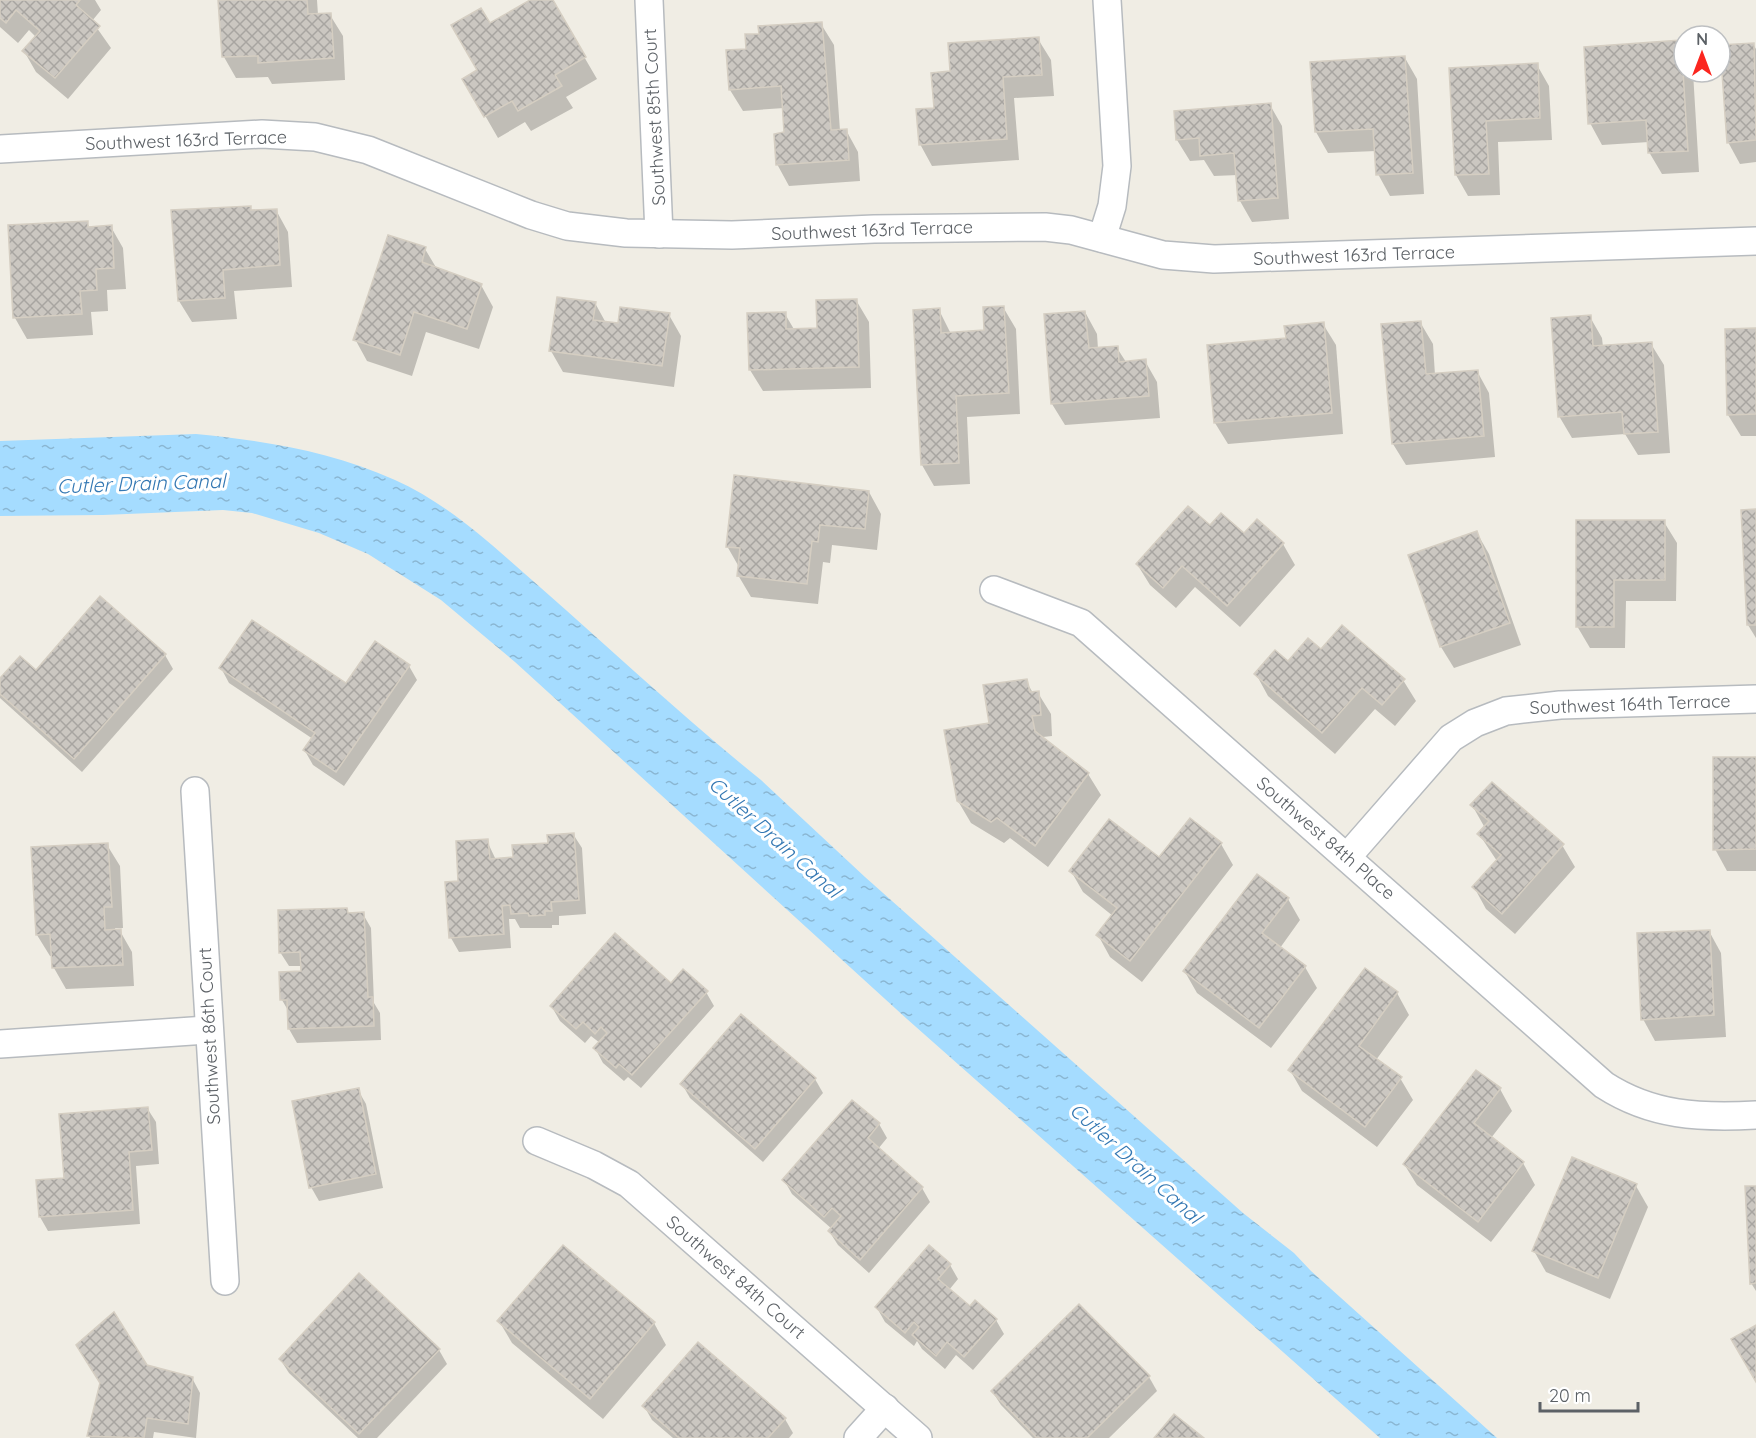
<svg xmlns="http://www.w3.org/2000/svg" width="1756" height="1438" viewBox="0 0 1756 1438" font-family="Quicksand,sans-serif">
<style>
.water{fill:url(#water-ripples)}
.shadow{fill:#0003}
.building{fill:url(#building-cross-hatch);stroke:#d5cec2;stroke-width:1.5}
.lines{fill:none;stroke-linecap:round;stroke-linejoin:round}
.street-casing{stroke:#b7bbbf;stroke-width:30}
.street{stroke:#fff;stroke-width:27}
.labels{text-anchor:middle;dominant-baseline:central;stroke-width:6;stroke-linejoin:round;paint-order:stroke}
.street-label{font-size:18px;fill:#5c6166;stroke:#fff}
.water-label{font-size:20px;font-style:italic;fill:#3478b3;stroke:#fff}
</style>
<defs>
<pattern id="water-ripples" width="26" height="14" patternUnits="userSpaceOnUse" patternTransform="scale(1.5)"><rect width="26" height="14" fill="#a5dcff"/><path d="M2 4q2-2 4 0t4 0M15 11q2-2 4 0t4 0" fill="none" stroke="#8ab6d2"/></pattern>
<pattern id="building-cross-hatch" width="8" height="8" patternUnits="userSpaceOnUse" patternTransform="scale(1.5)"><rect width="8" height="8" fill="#cbc7c1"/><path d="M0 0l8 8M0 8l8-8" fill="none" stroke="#a8a5a1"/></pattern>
</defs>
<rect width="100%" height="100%" fill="#f0ede4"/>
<path class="water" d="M196,434C266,441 331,451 395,480C451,505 495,548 541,588C614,652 685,719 761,780L865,877L1243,1213L1294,1253L1311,1271L1497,1438H1380L907,1019L515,662L441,600L368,554L319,533L252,513L223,510L103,515L0,516V441Z"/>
<g class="shadow">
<path d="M0,0H95L101,10L92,21L111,48L68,99L36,72L24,51L36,37L29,30L18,43L0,27Z"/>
<path d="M220,0H317L318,15H330L343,36L345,80L272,84L268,77L236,78L224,57Z"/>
<path d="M533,0H551L597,79L566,97L573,108L531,131L525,122L498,138L464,79L479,71L490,25Z"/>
<path d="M821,24L834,45L840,131L846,130L858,152L860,181L789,186L777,164L785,134L784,108L743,111L730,90L748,50L760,35Z"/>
<path d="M1038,39L1051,60L1054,96L1014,98L1019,160L932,166L920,144L952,73Z"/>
<path d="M1680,42L1684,48V72H1693L1699,172L1662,174L1649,152V142L1602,145L1590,123Z"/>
<path d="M1753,44L1756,49V162L1740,164L1728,142Z"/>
<path d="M1405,58L1417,79L1424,194L1390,196L1378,174L1376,151L1328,153L1316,132L1312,64Z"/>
<path d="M1537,65L1549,86L1552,140L1498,142L1500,195L1468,196L1456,175L1451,69Z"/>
<path d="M1270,105L1282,126L1289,219L1252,222L1240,201L1238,175L1214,176L1204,160L1190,161L1177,140Z"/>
<path d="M250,208L253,212L276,210L288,232L292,287L234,291L237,319L192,322L179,301L172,211Z"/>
<path d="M87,223L90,228L111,227L123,248L126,289L107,290L108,311L91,312L93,335L27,339L15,318Z"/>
<path d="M425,249L437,269L481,285L493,307L479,349L426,332L412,376L367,361L355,339Z"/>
<path d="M856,300L869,322L871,388L763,391L750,370L785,314L795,331L818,330Z"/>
<path d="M595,303L606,323L620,325L669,315L681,336L674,387L563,372L551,351Z"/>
<path d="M1003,307L1016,329L1020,414L967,417L970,484L934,486L922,465L939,310L951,334L986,332Z"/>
<path d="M1085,312L1097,334L1098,349L1117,348L1126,362L1145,361L1157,382L1160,418L1065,425L1052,404L1045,315Z"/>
<path d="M1590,317L1602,338L1603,347L1651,344L1664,365L1670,453L1638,455L1625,434L1572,438L1559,416Z"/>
<path d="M1420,322L1433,344L1435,375L1477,371L1489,393L1495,457L1406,465L1393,444Z"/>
<path d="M1323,324L1336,345L1343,434L1228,444L1215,423L1287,339Z"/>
<path d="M1756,330V436H1741L1728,415Z"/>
<path d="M869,492L881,514L877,550L832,545L830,563L823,562L818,604L751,597L738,575L739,567L727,546Z"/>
<path d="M1756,511V638L1748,625L1743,512Z"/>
<path d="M1578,521L1664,522L1677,543L1676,601H1626L1625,648H1590L1577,626Z"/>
<path d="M1210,527L1283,544L1295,565L1240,627L1195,587L1176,608L1150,585L1137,564Z"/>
<path d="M1477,533L1489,554L1521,645L1454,668L1441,647L1410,556Z"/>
<path d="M1321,651L1403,680L1416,701L1395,726L1375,709L1335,754L1268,696L1256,674Z"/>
<path d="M165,655L173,669L82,772L0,698V680L36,672Z"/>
<path d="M409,666L417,680L344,786L313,765L305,751L313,739L229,683L221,668L346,685Z"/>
<path d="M1026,681L1033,693H1038L1051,714L1052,736L1043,737L1044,739L1088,774L1101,795L1048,867L1010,838L1004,843L971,823L958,801L991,724Z"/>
<path d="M1756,758V871H1727L1715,849Z"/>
<path d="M1472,805L1562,845L1575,867L1515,934L1486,909L1474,887L1497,861L1479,834L1485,828Z"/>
<path d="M573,834L582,848L586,914L559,916V925H552V928H520L515,919H509L511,948L459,952L451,938L460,882L487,841L496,860L515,858Z"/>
<path d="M1221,844L1233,865L1142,982L1110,957L1098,935L1113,916L1083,892L1071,871L1159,859Z"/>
<path d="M107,845L120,866L123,928H115L116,931H120L132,952L134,986L66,989L54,968L53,956H50L37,935Z"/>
<path d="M1288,899L1300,920L1280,948L1305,967L1317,988L1271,1048L1197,993L1185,972Z"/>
<path d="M346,909L349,914H363L371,928L374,1003L380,1013L381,1040L297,1043L289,1029V1012L282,1000L281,973H302V966H289L280,952Z"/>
<path d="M1709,931L1721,953L1726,1037L1655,1041L1643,1019Z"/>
<path d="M1365,970L1397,993L1409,1015L1376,1060L1400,1078L1413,1100L1377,1147L1302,1091L1290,1070Z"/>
<path d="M671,985L706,992L714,1006L641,1088L628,1077L624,1081L603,1063L595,1048L600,1043L591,1036L585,1043L560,1021L552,1007Z"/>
<path d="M815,1079L823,1093L763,1162L690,1098L682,1084Z"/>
<path d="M1500,1089L1512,1111L1491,1138L1523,1163L1535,1185L1491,1242L1417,1185L1404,1164Z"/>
<path d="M358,1090L366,1104L383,1188L319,1201L311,1187Z"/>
<path d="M147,1108L156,1122L159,1164L136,1166L140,1224L48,1231L40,1217L66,1179Z"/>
<path d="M879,1124L887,1138L878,1149L922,1188L930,1202L869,1273L838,1245L829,1231L832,1229L792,1194L784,1180Z"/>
<path d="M1636,1186L1648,1207L1610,1299L1546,1272L1534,1251Z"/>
<path d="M1756,1187V1291L1751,1283Z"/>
<path d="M950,1265L958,1279L949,1290L970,1308L996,1320L1004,1334L973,1370L956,1355L945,1369L922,1349L917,1341L914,1346L885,1322L877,1308Z"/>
<path d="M499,1321L654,1323L666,1345L603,1419L512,1343Z"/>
<path d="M439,1350L447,1364L377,1438H358L289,1373L280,1359Z"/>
<path d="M146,1367L192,1378L200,1393L196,1438L154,1432L153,1438H90L89,1435Z"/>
<path d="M1149,1377L1157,1391L1109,1438H1033L1001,1405L992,1391Z"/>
<path d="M644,1406L785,1419L793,1433L789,1438H673L652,1420Z"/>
</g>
<g class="building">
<path d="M0,0H80L76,5L100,26L55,78L22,51L40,31L16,10L6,23L0,18Z"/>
<path d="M218,0H307L308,14L331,13L334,58L258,63V56L222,57Z"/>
<path d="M530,0H553L586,57L555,75L562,86L518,111L512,101L484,117L462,79L477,70L451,25L481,8L490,23Z"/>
<path d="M822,22L831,130L847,129L849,160L776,165L774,134L784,132L781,86L729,90L726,50L746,49L745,34H759L758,26Z"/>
<path d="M1039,37L1042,75L1003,77L1007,139L919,145L916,109L934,108L931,73L950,71L948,43Z"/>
<path d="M1681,40L1688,151L1648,153L1646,120L1588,124L1584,47Z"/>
<path d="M1754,43L1756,140L1727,143L1720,45Z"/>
<path d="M1405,56L1413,173L1376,175L1373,129L1315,132L1310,62Z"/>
<path d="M1538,63L1540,118L1486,121L1489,174L1455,175L1449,68Z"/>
<path d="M1271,103L1278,198L1238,201L1234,153L1200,156L1199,138L1176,140L1174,111Z"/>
<path d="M251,206V210L277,209L280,265L223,270L225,298L178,301L171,210Z"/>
<path d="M88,221V227L112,225L114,268L96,269L97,290L80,291L82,314L13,318L8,225Z"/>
<path d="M388,235L426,247L422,262L482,284L467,329L414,312L400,355L353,340Z"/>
<path d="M557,297L596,302L593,320L618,323L620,307L670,313L662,366L549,351Z"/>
<path d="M857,299L859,367L749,370L747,313L786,312V329L817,328L816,300Z"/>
<path d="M1004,306L1009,393L956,396L959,463L921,465L913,310L940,308L941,333L984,330L983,307Z"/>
<path d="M1085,311L1089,348L1118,346L1119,362L1146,359L1149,396L1051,404L1044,314Z"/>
<path d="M1591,315L1593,346L1652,342L1658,432L1624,434L1622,412L1558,417L1551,318Z"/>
<path d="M1421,321L1426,374L1478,370L1484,436L1392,444L1381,324Z"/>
<path d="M1324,322L1332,413L1214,423L1207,345L1286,338L1284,326Z"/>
<path d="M1756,328V414L1727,415L1725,329Z"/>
<path d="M734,475L869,491L865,529L820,525L818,542L812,541L807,584L737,576L740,548L726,547Z"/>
<path d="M1188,506L1210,525L1221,513L1244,533L1257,519L1284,543L1227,606L1182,566L1163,588L1136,564Z"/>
<path d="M1756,509V625H1747L1741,510Z"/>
<path d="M1576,520H1665V580H1614V627H1576Z"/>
<path d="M1477,531L1510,623L1440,647L1408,555Z"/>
<path d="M100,596L166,654L74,759L0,694V678L20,656L36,670Z"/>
<path d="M252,620L346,683L375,641L410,665L336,772L303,750L315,733L219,668Z"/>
<path d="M1342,625L1405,679L1382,705L1362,688L1322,733L1254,674L1275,650L1288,661L1308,638L1321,649Z"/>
<path d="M1027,679L1030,692L1039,691L1041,715L1032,716L1035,731L1089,773L1035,846L997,818L991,822L957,801L944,730L989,723L983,685Z"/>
<path d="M1713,757H1756V849L1713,850Z"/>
<path d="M1492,782L1564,844L1502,914L1472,887L1501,855L1477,834L1489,821L1470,805Z"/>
<path d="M1190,818L1222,843L1130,961L1096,935L1117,908L1069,871L1109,819L1159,857Z"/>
<path d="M574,833L579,900L551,902L552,911H545V915L529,916L528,913L511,914L510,905L502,906L504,934L449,938L445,882L458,881L456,841L488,839L490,859L513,857L512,845L548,843L547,835Z"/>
<path d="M108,843L112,907H104L105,930L121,929L123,965L52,968L50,934L36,935L31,847Z"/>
<path d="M1257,874L1289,898L1262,933L1306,966L1259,1028L1183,971Z"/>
<path d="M347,908L348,913L364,912L368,997H373L374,1026L288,1029L287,1000H280L279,972L301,971L300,952L279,953L278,910Z"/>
<path d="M1710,930L1714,1015L1641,1020L1637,933Z"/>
<path d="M615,933L671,983L683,969L708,991L632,1075L619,1064L616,1068L593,1048L607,1033L601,1027L595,1034L583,1022L576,1029L550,1006Z"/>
<path d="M1365,968L1398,992L1359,1046L1402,1077L1365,1127L1288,1070Z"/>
<path d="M741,1014L816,1078L755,1149L680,1084Z"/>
<path d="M1476,1070L1501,1088L1474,1123L1524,1162L1478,1222L1403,1164Z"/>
<path d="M359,1088L376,1174L309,1188L292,1101Z"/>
<path d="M852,1100L880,1123L868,1138L923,1187L860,1260L828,1231L841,1216L832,1208L824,1217L782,1180Z"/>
<path d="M148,1107L152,1150L129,1152L133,1210L39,1217L36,1180L64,1178L59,1114Z"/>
<path d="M1572,1157L1637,1184L1598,1278L1532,1251Z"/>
<path d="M1745,1186H1756V1283L1750,1284Z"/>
<path d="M563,1245L655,1322L590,1399L497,1321Z"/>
<path d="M929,1245L951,1264L938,1279L970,1306L975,1300L997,1319L964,1357L947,1342L936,1356L912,1335L919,1327L914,1322L905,1333L875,1307Z"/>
<path d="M359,1273L440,1349L359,1434L279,1359Z"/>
<path d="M1079,1304L1150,1376L1087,1438H1037L991,1391Z"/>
<path d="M114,1312L147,1365L193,1377L188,1424L147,1418L144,1438L87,1436L100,1383L76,1345Z"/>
<path d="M1756,1325V1382L1731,1339Z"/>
<path d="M698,1342L786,1418L768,1438H679L642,1406Z"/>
<path d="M1174,1414L1204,1438H1154Z"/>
</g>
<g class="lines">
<g class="street-casing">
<g id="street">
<path d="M649,0L659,234"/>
<path d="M0,149L262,134L315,137L368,150L531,215L567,226L626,233L732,235L874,229L1045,227L1071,230L1163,255L1214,259L1756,241"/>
<path d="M1102,238L1112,206L1117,166L1107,0"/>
<path d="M994,590L1081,623L1604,1085C1652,1116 1700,1118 1756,1115"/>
<path d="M195,791L225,1281"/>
<path d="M1348,856L1451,738L1475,723L1506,711L1560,705L1756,699"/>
<path d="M0,1044L207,1030"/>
<path d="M537,1141L594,1165L629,1184L918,1438"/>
<path d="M858,1438L885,1408"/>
</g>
</g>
<use href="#street" class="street"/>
</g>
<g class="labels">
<g class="street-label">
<text transform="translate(654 117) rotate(-93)">Southwest 85th Court</text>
<text transform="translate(186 140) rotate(-2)">Southwest 163rd Terrace</text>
<text transform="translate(872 230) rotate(-2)">Southwest 163rd Terrace</text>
<text transform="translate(1354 255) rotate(-2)">Southwest 163rd Terrace</text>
<text transform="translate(1630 704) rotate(-2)">Southwest 164th Terrace</text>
<text transform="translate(1326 838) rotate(41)">Southwest 84th Place</text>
<text transform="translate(209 1036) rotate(-93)">Southwest 86th Court</text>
<text transform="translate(736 1277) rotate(41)">Southwest 84th Court</text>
</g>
<g class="water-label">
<text transform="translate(141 483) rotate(-2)">Cutler Drain Canal</text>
<text transform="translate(775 837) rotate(42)">Cutler Drain Canal</text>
<text transform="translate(1136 1163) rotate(42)">Cutler Drain Canal</text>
</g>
</g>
<g transform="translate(1702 54)"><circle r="28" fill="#ffffff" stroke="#bec0c2" stroke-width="1.5"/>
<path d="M0-4.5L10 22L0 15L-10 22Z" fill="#fb261f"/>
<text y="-9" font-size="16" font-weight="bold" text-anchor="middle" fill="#5c6166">N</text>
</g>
<path d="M1540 1402v9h98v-9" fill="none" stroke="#5c6166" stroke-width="3"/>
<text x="1549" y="1402" font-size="18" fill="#5c6166" stroke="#ffffff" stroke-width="4.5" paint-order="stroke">20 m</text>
</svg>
